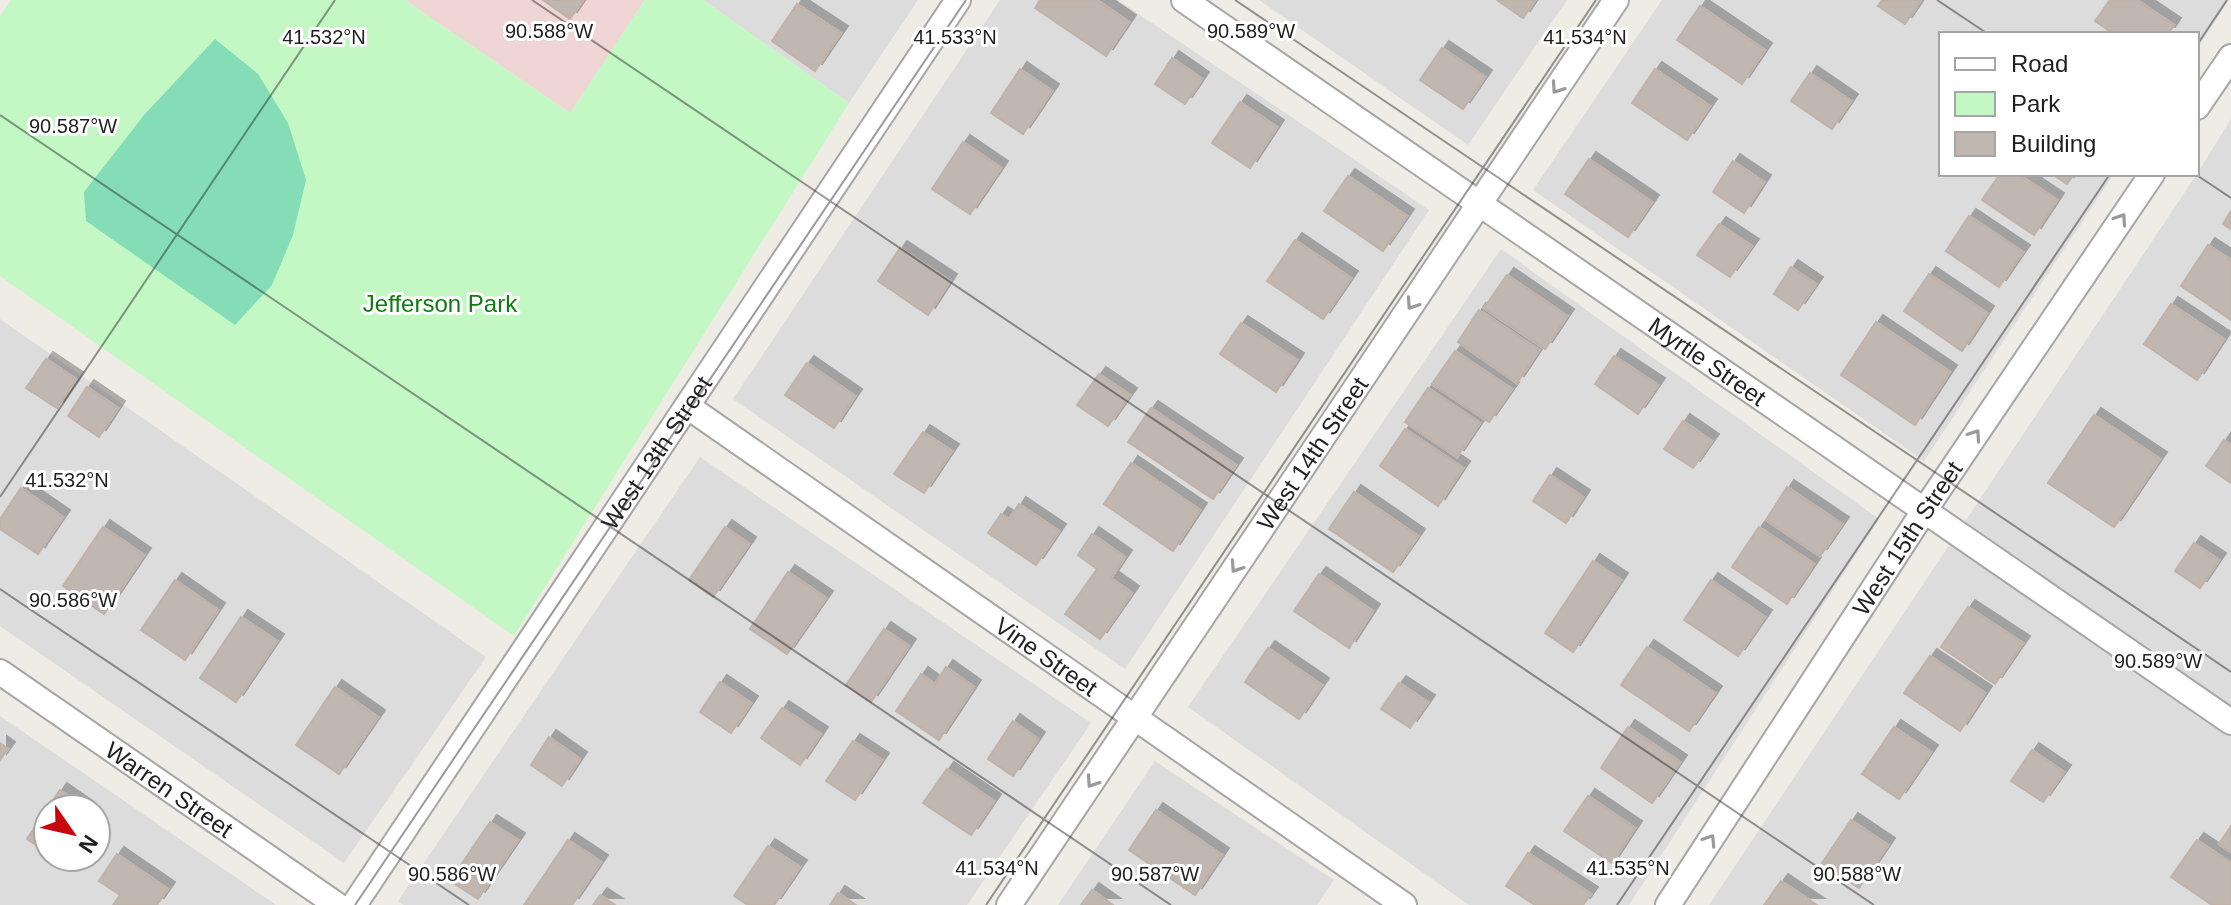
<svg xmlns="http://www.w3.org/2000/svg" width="2231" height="905" viewBox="0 0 2231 905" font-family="Helvetica,sans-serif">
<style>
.residential{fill:#dddcdc;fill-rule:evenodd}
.commercial{fill:#f0d5d5}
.park{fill:#c3f8c5}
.pitch{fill:#85ddb7}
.building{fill:#c0b7b1;stroke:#c1b2a8;stroke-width:2;filter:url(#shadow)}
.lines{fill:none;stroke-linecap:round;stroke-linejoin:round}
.minor-casing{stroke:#a6a6a6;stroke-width:28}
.minor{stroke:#fff;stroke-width:24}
.oneway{stroke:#9a9a9a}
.ticks{fill:none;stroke:#1f1f1f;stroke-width:2;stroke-opacity:0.45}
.labels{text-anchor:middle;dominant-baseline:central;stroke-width:6;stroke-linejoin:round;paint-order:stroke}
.park-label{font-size:24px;fill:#0e7c12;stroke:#fff}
.street-label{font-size:24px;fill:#1f1f1f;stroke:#fff}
.ticks-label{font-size:20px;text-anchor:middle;fill:#1f1f1f;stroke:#fff;stroke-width:6;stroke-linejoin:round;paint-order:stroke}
</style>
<defs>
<filter id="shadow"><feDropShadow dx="7" dy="-7" stdDeviation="0" flood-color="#0004"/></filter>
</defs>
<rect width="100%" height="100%" fill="#efebe5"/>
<g class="residential">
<path d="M703,0H918L849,103Z"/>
<path d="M1000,0H1118L1429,210L1125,669L733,399Z"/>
<path d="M1259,0H1567L1468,145Z"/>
<path d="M1662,0H2229L2197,49V34H1941V174H2114L1924,461L1533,190Z"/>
<path d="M2231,119V905H1709L2197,174Z"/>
<path d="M1501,249L1879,519L1629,905H1469L1188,707Z"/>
<path d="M0,319L486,657L344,863L0,626Z"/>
<path d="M700,457L1091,723L967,905H404L398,901Z"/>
<path d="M0,716L276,905H0ZM48,809H96V857H48Z"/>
<path d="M1155,761L1334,880L1317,905H1058Z"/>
</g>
<path class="commercial" d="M405,0H645L570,113Z"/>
<path class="park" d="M11,0H405L570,113L645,0H703L849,103L514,636L0,276V16Z"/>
<path class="pitch" d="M215,39L258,74L288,123L306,180L293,235L272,285L235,325L86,221L84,192L144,115Z"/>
<g class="building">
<path d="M543,0H583L570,19Z"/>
<path d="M1040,0H1097L1129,22L1106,56L1035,8Z"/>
<path d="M1497,0H1535L1523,18Z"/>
<path d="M1882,0H1921L1905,24L1878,6Z"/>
<path d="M2110,0H2137L2174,25L2168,34H2114L2095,21Z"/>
<path d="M797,4L841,33L815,71L772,41Z"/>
<path d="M1700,6L1765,50L1742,84L1677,40Z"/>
<path d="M1442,48L1485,77L1463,109L1420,80Z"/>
<path d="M1172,58L1202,79L1185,104L1155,84Z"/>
<path d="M1020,69L1052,91L1023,134L991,113Z"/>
<path d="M1655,69L1710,106L1687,140L1632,103Z"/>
<path d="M1810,73L1851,101L1832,129L1791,101Z"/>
<path d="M1240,102L1277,127L1250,168L1212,143Z"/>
<path d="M963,142L1001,168L970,214L932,189Z"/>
<path d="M1589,159L1652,202L1628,237L1565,194Z"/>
<path d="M1733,161L1764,182L1744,213L1713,192Z"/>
<path d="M2000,174H2018L2057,200L2034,235L1982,200Z"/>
<path d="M2052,174H2074L2067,184Z"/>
<path d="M1348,176L1407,216L1383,251L1324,211Z"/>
<path d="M2231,211V229L2223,224Z"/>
<path d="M1969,216L2023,252L1999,287L1946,251Z"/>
<path d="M1719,224L1752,246L1730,277L1697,255Z"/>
<path d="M1295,240L1351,278L1323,319L1267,281Z"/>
<path d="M2208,245L2231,260V320L2181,286Z"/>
<path d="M900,248L950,281L928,315L878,281Z"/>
<path d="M1791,267L1816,284L1798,310L1774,294Z"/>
<path d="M1929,274L1987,313L1962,351L1904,311Z"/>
<path d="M1507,275L1567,316L1545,349L1484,308Z"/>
<path d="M2171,304L2224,339L2197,380L2144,344Z"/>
<path d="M1479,310L1539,350L1517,383L1458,342Z"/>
<path d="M1876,322L1950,372L1915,425L1841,375Z"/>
<path d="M1241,323L1297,360L1276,392L1220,354Z"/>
<path d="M1455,351L1512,389L1489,422L1432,384Z"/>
<path d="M1614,356L1658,385L1638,414L1595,384Z"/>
<path d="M46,359L76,379L57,408L26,388Z"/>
<path d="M807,363L855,396L834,428L785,395Z"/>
<path d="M1099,374L1130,395L1108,426L1077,405Z"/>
<path d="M87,387L118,408L99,437L68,416Z"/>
<path d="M1428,388L1480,423L1457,457L1405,422Z"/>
<path d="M1151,408L1236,465L1213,499L1128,442Z"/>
<path d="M2094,415L2160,459L2114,527L2048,483Z"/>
<path d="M1683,421L1712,441L1693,468L1664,449Z"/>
<path d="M1405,429L1463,468L1438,506L1380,466Z"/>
<path d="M923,432L952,451L924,493L894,474Z"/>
<path d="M2224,440L2231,445V483L2206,466Z"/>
<path d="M1131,463L1200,510L1173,551L1104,504Z"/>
<path d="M1550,475L1583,497L1566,523L1533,501Z"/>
<path d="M1787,487L1842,524L1820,556L1766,520Z"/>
<path d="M21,488L63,517L38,554L0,529V519Z"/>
<path d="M1354,492L1418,536L1393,572L1329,529Z"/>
<path d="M1019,504L1059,531L1036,565L988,533L1001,514L1009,519Z"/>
<path d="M103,527L144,555L104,614L63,586Z"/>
<path d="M725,527L749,544L713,597L689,580Z"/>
<path d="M1759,527L1814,564L1787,604L1732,567Z"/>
<path d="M1092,534L1125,557L1111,578L1132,593L1100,639L1065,614L1097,569L1078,555Z"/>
<path d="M2194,543L2219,560L2200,588L2175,571Z"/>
<path d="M1593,561L1621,580L1573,652L1545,633Z"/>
<path d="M788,572L826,598L787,654L750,629Z"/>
<path d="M1319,574L1373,611L1349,648L1294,611Z"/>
<path d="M175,580L218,610L185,660L141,630Z"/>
<path d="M1711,580L1765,617L1738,656L1684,620Z"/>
<path d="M1968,607L2023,643L1995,684L1941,647Z"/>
<path d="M241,617L277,641L236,702L200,678Z"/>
<path d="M884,629L909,646L871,702L846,685Z"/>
<path d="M1647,647L1715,693L1689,731L1621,685Z"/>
<path d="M1268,648L1322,685L1299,719L1245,682Z"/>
<path d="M1930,656L1985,693L1960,731L1904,693Z"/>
<path d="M946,667L974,687L939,740L896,711L921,674L935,684Z"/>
<path d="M720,682L751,703L731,733L700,712Z"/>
<path d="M1399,683L1428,702L1410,728L1381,709Z"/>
<path d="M335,687L378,717L339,774L296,745Z"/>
<path d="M782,708L821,734L800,765L761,738Z"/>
<path d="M1013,721L1038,739L1013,776L988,759Z"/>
<path d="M1628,727L1680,762L1652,803L1601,768Z"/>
<path d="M1894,727L1931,752L1899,799L1862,774Z"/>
<path d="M549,737L580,759L562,786L531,765Z"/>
<path d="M853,741L882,760L855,800L826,781Z"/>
<path d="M0,743L8,749L0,760Z"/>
<path d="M2032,750L2064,772L2043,802L2011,781Z"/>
<path d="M947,769L994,801L971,835L923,803Z"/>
<path d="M60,790L87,809H48V853L27,839Z"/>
<path d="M1588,796L1635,828L1612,863L1564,831Z"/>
<path d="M1156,810L1222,855L1195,895L1129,850Z"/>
<path d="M1851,820L1888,845L1859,888L1822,863Z"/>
<path d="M490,822L518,840L478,899L450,881Z"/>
<path d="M2231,826V852L2219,844Z"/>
<path d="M568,840L601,862L572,905H524Z"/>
<path d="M2197,840L2231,863V905H2212L2171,877Z"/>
<path d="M768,846L800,867L774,905H748L734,896Z"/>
<path d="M1528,853L1591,894L1583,905H1535L1506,886Z"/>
<path d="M117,854L168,889L157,905H113L120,895L99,881Z"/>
<path d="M53,857H72L66,866Z"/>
<path d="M1781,881L1817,905H1764Z"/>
<path d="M1092,890L1113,905H1081Z"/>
<path d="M838,893L856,905H830Z"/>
<path d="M600,895L615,905H593Z"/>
</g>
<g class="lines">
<g class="minor-casing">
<g id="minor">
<path id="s1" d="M1184,0L2231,722"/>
<path d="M2197,107L2231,57"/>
<path id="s2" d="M687,406L1404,905"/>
<path id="s3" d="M0,672L337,905"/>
<path id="s4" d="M354,905L958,0"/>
<path id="s5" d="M1009,905L1616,0"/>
<path id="s6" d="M1668,905L1924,511L2152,174"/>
</g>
</g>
<use href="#minor" class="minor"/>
</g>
<defs><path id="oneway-chevron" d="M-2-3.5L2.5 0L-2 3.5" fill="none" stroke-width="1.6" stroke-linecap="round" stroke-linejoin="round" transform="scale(2)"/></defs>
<g class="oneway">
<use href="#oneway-chevron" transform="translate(1557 88) rotate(124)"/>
<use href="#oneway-chevron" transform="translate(2121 219) rotate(-56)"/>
<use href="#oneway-chevron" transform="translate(1412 304) rotate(124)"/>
<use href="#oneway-chevron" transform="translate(1975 435) rotate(-56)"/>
<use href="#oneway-chevron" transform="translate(1236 567) rotate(124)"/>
<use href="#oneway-chevron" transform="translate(1092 782) rotate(124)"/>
<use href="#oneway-chevron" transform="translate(1710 840) rotate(-57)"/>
</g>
<path class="ticks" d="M532,0L1874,905M1235,0L2231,672M1937,0L1988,34M2197,45L2227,0M0,115L1171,905M2195,174L2231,198M0,497L335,0M0,589L469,905M355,905L966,0M986,905L1596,0M1617,905L2110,174"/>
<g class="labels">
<g class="park-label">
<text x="440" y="303">Jefferson Park</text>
</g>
<g class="street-label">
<text stroke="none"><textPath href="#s1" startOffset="636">Myrtle Street</textPath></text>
<text stroke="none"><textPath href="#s4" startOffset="544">West 13th Street</textPath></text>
<text stroke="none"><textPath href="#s5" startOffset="544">West 14th Street</textPath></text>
<text stroke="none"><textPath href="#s6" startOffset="438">West 15th Street</textPath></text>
<text stroke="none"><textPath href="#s2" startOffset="438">Vine Street</textPath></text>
<text stroke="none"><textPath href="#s3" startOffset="206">Warren Street</textPath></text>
</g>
</g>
<g class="ticks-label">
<text x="549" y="38">90.588°W</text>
<text x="1251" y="38">90.589°W</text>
<text x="324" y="44">41.532°N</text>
<text x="955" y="44">41.533°N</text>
<text x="1585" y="44">41.534°N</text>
<text x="73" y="133">90.587°W</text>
<text x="67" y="487">41.532°N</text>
<text x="73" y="607">90.586°W</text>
<text x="2158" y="668">90.589°W</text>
<text x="997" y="875">41.534°N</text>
<text x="1628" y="875">41.535°N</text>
<text x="452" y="881">90.586°W</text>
<text x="1155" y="881">90.587°W</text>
<text x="1857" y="881">90.588°W</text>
</g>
<rect x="1939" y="32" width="260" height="144" fill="#ffffff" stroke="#a5a5a5" stroke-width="2"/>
<rect x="1955" y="58" width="40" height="12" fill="#ffffff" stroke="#a5a5a5" stroke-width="2"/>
<text x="2011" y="72" font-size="24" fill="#1f1f1f">Road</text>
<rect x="1955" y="92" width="40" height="24" fill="#c3f8c5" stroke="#a5a5a5" stroke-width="2"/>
<text x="2011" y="112" font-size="24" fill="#1f1f1f">Park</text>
<rect x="1955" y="132" width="40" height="24" fill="#c0b7b1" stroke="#a5a5a5" stroke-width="2"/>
<text x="2011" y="152" font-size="24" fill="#1f1f1f">Building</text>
<g transform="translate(72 833) rotate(124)"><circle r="38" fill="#ffffff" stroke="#a5a5a5" stroke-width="2"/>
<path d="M0-6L14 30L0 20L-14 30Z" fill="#c9040d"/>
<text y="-12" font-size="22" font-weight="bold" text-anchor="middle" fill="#1f1f1f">N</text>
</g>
</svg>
